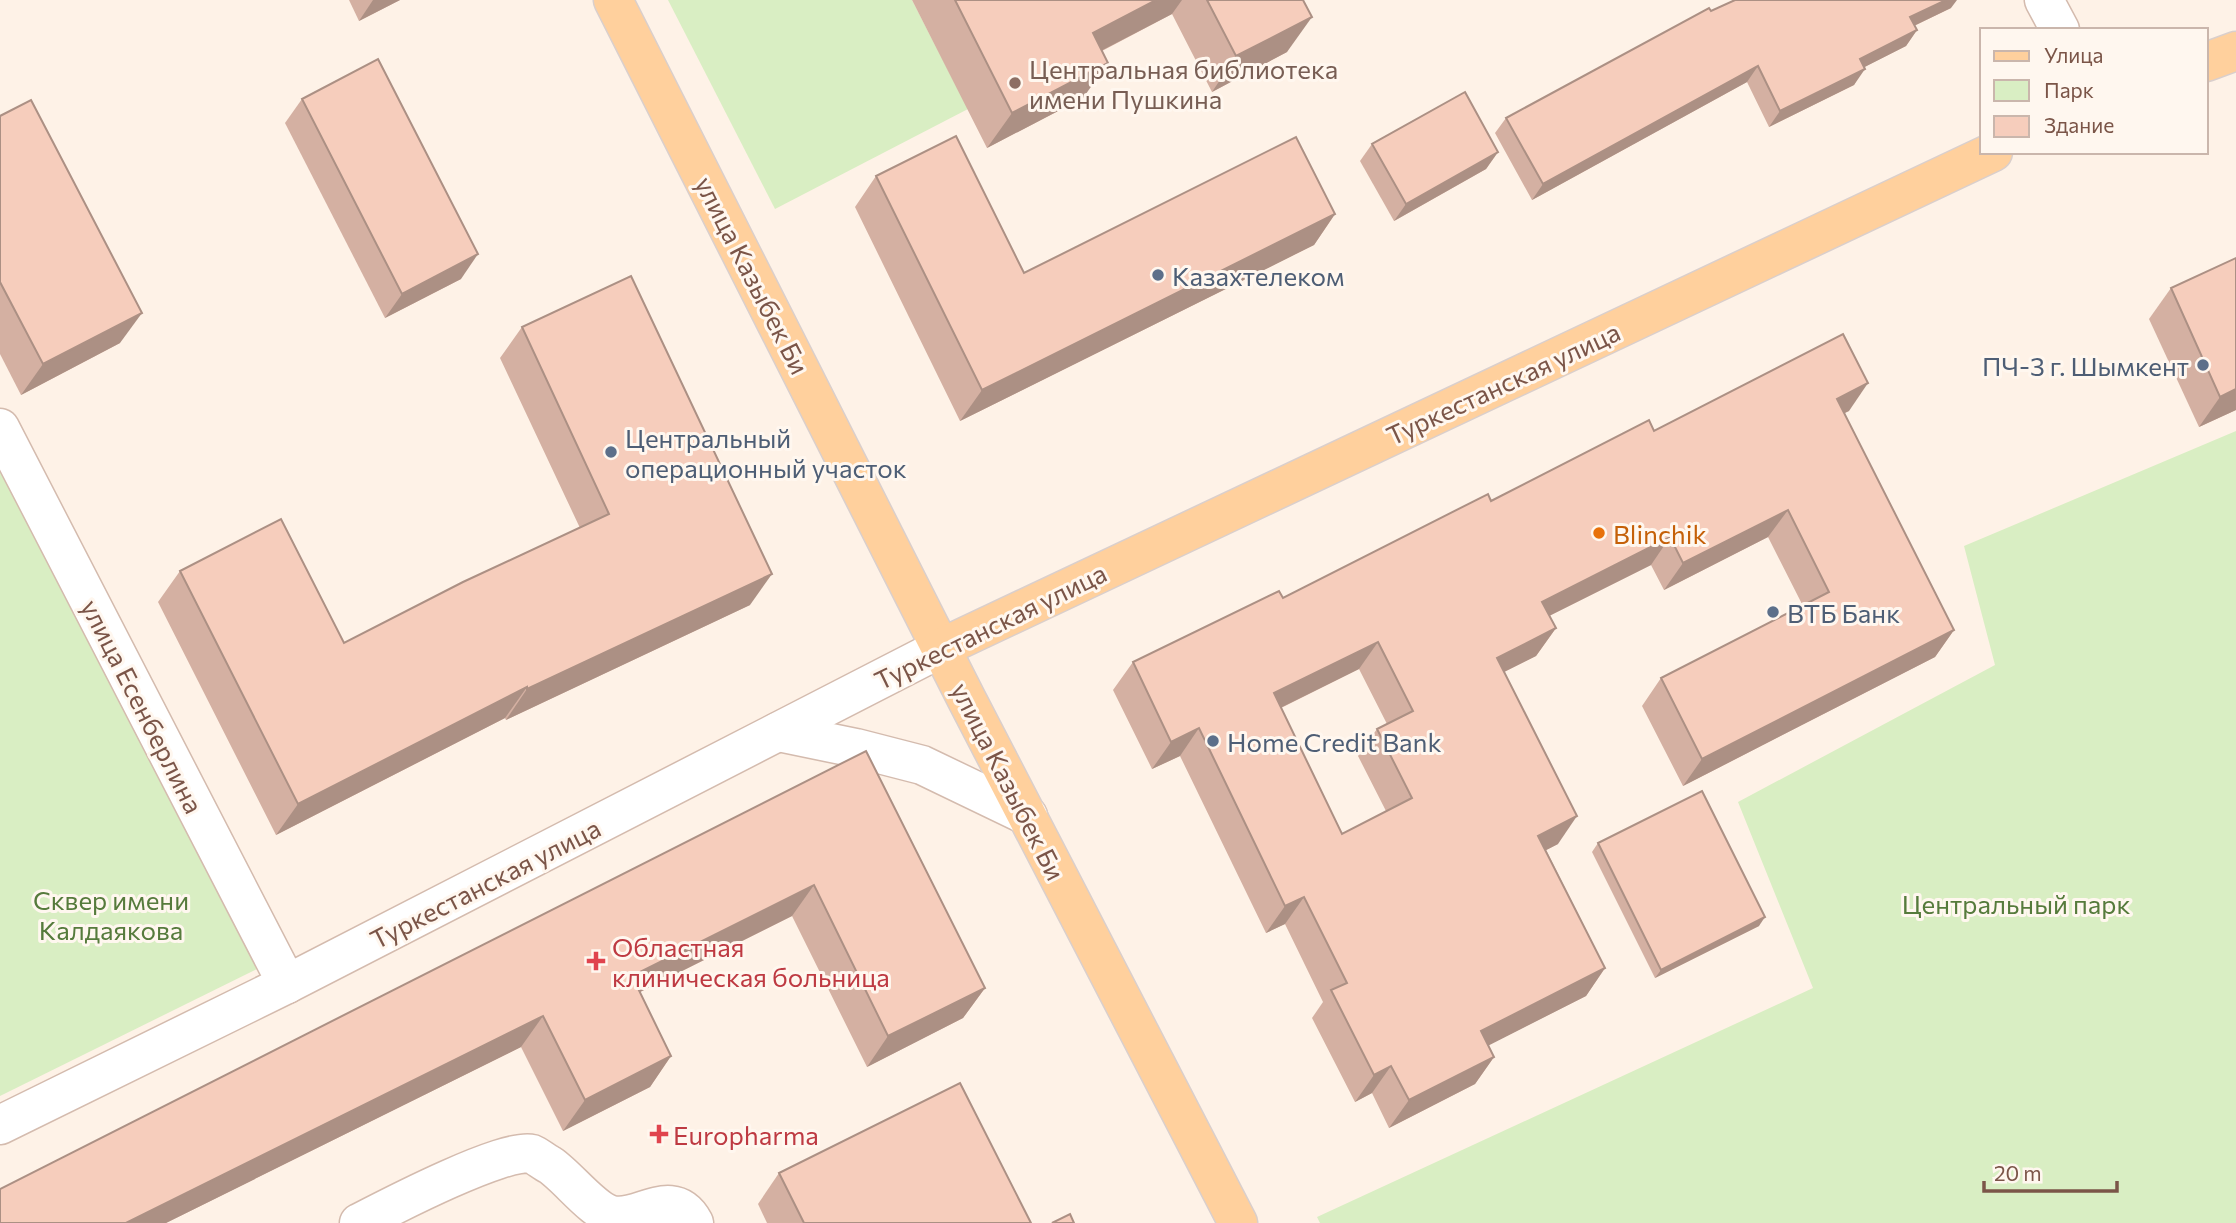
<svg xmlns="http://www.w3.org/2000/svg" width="2236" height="1223" viewBox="0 0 2236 1223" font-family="Commissioner,sans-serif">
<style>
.green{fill:#d9eec3}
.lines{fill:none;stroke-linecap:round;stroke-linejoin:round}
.minor-casing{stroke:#d4bbae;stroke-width:41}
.major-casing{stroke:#dacfcc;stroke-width:41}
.minor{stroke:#fff;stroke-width:38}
.major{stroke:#ffd09d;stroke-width:38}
.wall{fill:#d4b0a2;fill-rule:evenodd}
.shaded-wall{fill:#ac9084}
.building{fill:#f6cdbc;stroke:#ac9084;stroke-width:2;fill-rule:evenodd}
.education-dot{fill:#8d6e63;stroke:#fff7ef;stroke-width:2.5}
.service-dot{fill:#5c6f8a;stroke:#fff7ef;stroke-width:2.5}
.food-dot{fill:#e8710a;stroke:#fff7ef;stroke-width:2.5}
.health-dot{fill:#e0444e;stroke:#fff7ef;stroke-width:2.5}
.labels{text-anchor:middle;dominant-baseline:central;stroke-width:6;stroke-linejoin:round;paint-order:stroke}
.education-label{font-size:26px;fill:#785e54;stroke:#fff7ef;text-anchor:start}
.street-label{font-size:26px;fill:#7b5548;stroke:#fff7ef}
.service-label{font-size:26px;fill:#4e5e75;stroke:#fff7ef;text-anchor:start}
.food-label{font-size:26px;fill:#c56008;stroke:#fff7ef;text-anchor:start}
.park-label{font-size:26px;fill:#567b3c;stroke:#fff7ef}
.health-label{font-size:26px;fill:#be3a42;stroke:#fff7ef;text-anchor:start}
</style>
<rect width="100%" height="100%" fill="#fef2e7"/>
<g class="green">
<path d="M668,0H912L968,109L775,209Z"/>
<path d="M2236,431V1223H1320L1317,1217L1813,988L1738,802L1995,665L1964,546Z"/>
<path d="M0,450L261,967L0,1096Z"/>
</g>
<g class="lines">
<g class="minor-casing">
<g id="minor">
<path d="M2044,0L2060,30"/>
<path d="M0,428L287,984"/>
<path d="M778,732L856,748L922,765L1028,816"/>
<path d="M0,1125L287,984L941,648"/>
<path d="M359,1223C388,1208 505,1147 532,1154C537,1156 544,1162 550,1165C568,1177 593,1211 612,1215C638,1222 673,1184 694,1223"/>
</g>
</g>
<g class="major-casing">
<g id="major">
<path d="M613,0L966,698L1238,1223"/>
<path d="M2206,62L2236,51"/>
<path d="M941,648L1993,152"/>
</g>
</g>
<use href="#minor" class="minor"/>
<use href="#major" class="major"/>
</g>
<g class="wall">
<path d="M349,0H400L359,21Z"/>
<path d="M912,0H1303L1287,52L1212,92L1172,14L1102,51L1083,98L987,148Z"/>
<path d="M1951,8L1914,26L1917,30L1906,46L1864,67L1854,85L1769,127L1747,82L1532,200L1495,133L1506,118L1711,11Z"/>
<path d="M302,99L461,279L385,318L285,123Z"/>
<path d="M0,116L120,343L21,395L0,354Z"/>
<path d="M1372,144L1498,152L1486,169L1394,221L1360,161Z"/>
<path d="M876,176L1024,273L1335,214L1314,245L960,421L855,207Z"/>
<path d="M2171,288L2236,410L2199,427L2149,319Z"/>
<path d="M522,327L750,605L506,720L505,718L276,835L158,602L180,571L344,643L580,528L500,358Z"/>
<path d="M1849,411L1844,413L1954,630L1935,657L1683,786L1642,706L1661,678L1803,606L1768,537L1664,590L1651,565L1549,616L1556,628L1536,656L1504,672L1558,844L1546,850L1605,968L1586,996L1488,1045L1494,1057L1475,1084L1389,1128L1372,1093L1355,1102L1312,1018L1323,1002L1285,924L1266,933L1180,756L1152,769L1113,690L1133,662L1283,598L1491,501L1654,431ZM1359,669L1387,724L1377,729L1358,756L1386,811L1342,834L1281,708Z"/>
<path d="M866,751L985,988L963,1018L867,1067L792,916L640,992L671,1056L650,1087L563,1131L521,1047L166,1223H0Z"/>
<path d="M1598,843L1759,926L1655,978L1592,852Z"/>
<path d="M779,1173L1031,1223H767L758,1204Z"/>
</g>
<g class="shaded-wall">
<path d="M373,0H400L359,21Z"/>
<path d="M1156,0H1182L1172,14L1068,68L1093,33Z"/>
<path d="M1946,0H1957L1951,8L1899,33L1910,17Z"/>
<path d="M1312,17L1287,52L1212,92L1236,56Z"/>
<path d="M1917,30L1906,46L1849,75L1860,59Z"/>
<path d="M1108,63L1083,98L987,148L1012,113Z"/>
<path d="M1758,66L1747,82L1532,200L1543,184Z"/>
<path d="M1865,69L1854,85L1769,127L1780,111Z"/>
<path d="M1498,152L1486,169L1394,221L1406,204Z"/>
<path d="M1335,214L1314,245L960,421L982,390Z"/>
<path d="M478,254L461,279L385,318L402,294Z"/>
<path d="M142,313L120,343L21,395L43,364Z"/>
<path d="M1868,383L1849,411L1818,426L1837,399Z"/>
<path d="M2236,389V410L2199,427L2220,397Z"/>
<path d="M1788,510L1768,537L1664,590L1683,563Z"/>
<path d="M1670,537L1651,565L1523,629L1542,602Z"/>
<path d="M772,574L750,605L506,720L527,689Z"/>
<path d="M1556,628L1536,656L1478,685L1497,658Z"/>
<path d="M1954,630L1935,657L1683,786L1702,759Z"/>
<path d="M1378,642L1359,669L1254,721L1274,693Z"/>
<path d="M527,687L505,718L276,835L298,804Z"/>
<path d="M1199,728L1180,756L1152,769L1171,742Z"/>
<path d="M1577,816L1558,844L1519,864L1538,836Z"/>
<path d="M814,885L792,916L610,1007L632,976Z"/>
<path d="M1304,897L1285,924L1266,933L1285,906Z"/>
<path d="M1765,917L1759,926L1655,978L1661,970Z"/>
<path d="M1605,968L1586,996L1462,1059L1481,1031Z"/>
<path d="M985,988L963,1018L867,1067L888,1036Z"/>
<path d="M543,1016L521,1047L166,1223H126Z"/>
<path d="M671,1056L650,1087L563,1131L585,1100Z"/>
<path d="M1494,1057L1475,1084L1389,1128L1409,1100Z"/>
<path d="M1391,1066L1372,1093L1355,1102L1374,1075Z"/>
</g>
<g class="building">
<path d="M955,0H1156L1093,33L1108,63L1012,113Z"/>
<path d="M1207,0H1303L1312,17L1236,56Z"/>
<path d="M1735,0H1946L1910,17L1917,30L1860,59L1865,69L1780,111L1758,66L1543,184L1506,118L1709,8L1711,11Z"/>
<path d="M378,59L478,254L402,294L302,99Z"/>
<path d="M1465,92L1498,152L1406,204L1372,144Z"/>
<path d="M31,100L142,313L43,364L0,282V116Z"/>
<path d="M956,136L1024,273L1296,137L1335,214L982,390L876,176Z"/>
<path d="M2236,258V389L2220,397L2171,288Z"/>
<path d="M631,276L772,574L527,689V687L298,804L180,571L281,519L344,643L463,582L609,514L522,327Z"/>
<path d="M1843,334L1868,383L1837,399L1954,630L1702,759L1661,678L1829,592L1788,510L1683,563L1670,537L1542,602L1556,628L1497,658L1577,816L1538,836L1605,968L1481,1031L1494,1057L1409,1100L1391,1066L1374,1075L1331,990L1347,983L1304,897L1285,906L1199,728L1171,742L1133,662L1279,591L1283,598L1488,494L1491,501L1649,420L1654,431ZM1378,642L1413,711L1377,729L1412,798L1342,834L1274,693Z"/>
<path d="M866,751L985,988L888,1036L814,885L632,976L671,1056L585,1100L543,1016L126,1223H0V1189Z"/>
<path d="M1702,791L1765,917L1661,970L1598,843Z"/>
<path d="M960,1083L1031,1223H804L779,1173Z"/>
<path d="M1070,1214L1074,1223H1052Z"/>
</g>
<circle class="education-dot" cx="1015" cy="83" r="7"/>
<g class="service-dot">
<circle cx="1158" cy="275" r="7"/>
<circle cx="2203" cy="365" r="7"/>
<circle cx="611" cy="452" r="7"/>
<circle cx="1773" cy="612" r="7"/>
<circle cx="1213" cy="741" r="7"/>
</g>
<circle class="food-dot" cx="1599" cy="533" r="7"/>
<g class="health-dot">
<path d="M592.5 950.5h7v7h7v7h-7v7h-7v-7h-7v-7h7z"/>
<path d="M655.5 1123.5h7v7h7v7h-7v7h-7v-7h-7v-7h7z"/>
</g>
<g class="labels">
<g class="education-label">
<text x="1029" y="68">Центральная библиотека<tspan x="1029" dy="30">имени Пушкина</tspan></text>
</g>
<g class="street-label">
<text transform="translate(753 275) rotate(63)">улица Казыбек Би</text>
<text transform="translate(1503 383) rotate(-25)">Туркестанская улица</text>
<text transform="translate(990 626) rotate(-26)">Туркестанская улица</text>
<text transform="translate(143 706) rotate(63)">улица Есенберлина</text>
<text transform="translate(1009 781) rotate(63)">улица Казыбек Би</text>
<text transform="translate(485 883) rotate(-27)">Туркестанская улица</text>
</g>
<g class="service-label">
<text x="1172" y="275">Казахтелеком</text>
<text x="2189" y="365" text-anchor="end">ПЧ-3 г. Шымкент</text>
<text x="625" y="437">Центральный<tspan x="625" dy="30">операционный участок</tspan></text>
<text x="1787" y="612">ВТБ Банк</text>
<text x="1227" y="741">Home Credit Bank</text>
</g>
<g class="food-label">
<text x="1613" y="533">Blinchik</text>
</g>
<g class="park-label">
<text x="111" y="899">Сквер имени<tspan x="111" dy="30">Калдаякова</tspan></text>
<text x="2016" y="903">Центральный парк</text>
</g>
<g class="health-label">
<text x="612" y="946">Областная<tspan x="612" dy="30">клиническая больница</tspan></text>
<text x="673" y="1134">Europharma</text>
</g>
</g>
<rect x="1980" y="28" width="228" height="126" fill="#fff7ef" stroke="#cab6ac" stroke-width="2"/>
<rect x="1994" y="51" width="35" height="10" fill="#ffd09d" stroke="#cab6ac" stroke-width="2"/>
<text x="2044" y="63" font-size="21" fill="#7b5548">Улица</text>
<rect x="1994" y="80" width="35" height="21" fill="#d9eec3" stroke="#cab6ac" stroke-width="2"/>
<text x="2044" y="98" font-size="21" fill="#7b5548">Парк</text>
<rect x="1994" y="116" width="35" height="21" fill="#f6cdbc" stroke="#cab6ac" stroke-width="2"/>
<text x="2044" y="133" font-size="21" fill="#7b5548">Здание</text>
<path d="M1984 1181v10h133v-10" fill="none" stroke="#7b5548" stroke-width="3.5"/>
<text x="1994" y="1181" font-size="21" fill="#7b5548" stroke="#fff7ef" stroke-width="5" paint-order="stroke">20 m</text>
</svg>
